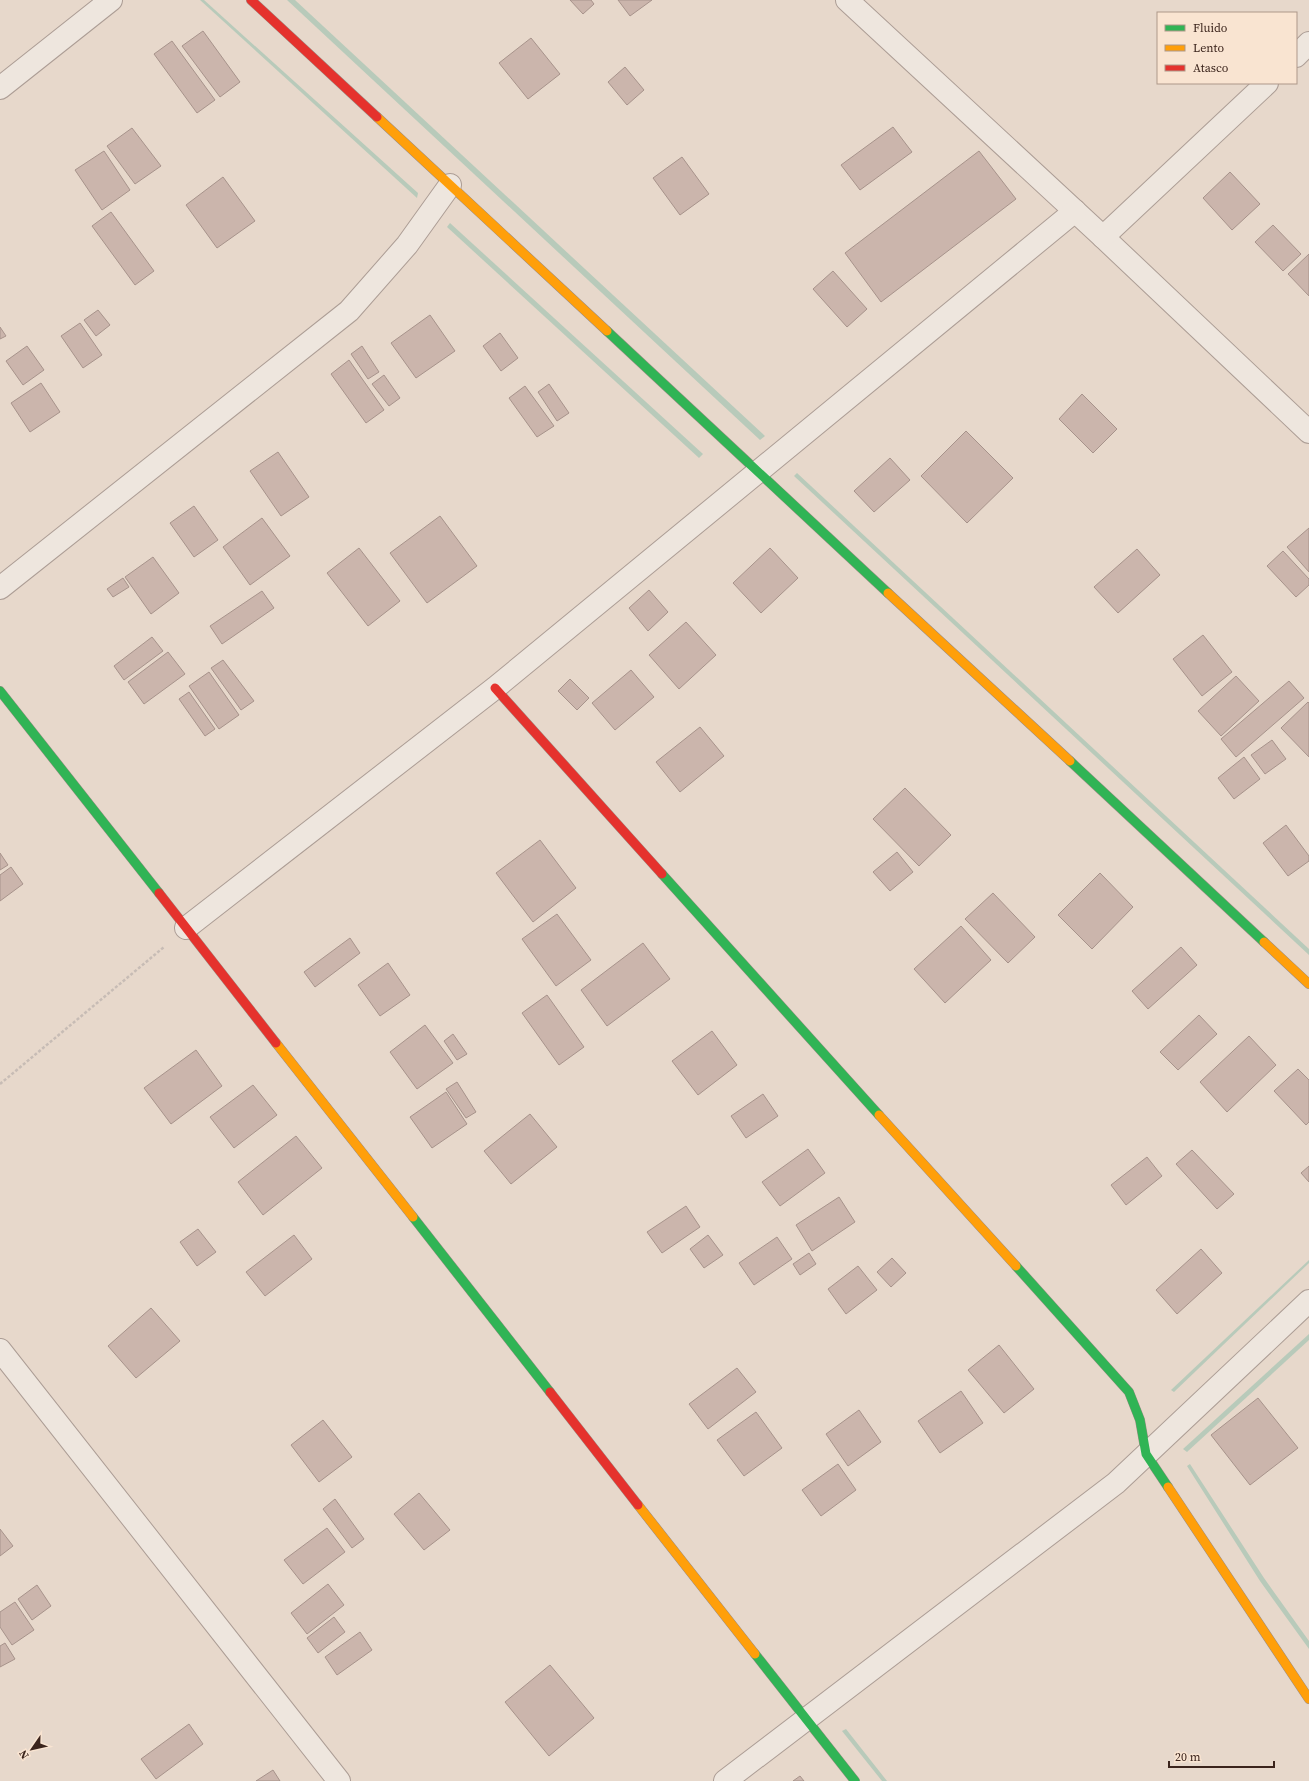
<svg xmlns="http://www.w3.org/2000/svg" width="1309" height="1781" viewBox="0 0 1309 1781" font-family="'Source Serif 4',serif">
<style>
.water{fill:#b8caba}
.building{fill:#cbb5ac;stroke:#a7938b}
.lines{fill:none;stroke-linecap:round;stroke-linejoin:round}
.street-casing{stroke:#ac9d95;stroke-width:24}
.fast-casing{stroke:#9b8d85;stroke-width:10}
.slow-casing{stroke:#9b8d85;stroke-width:10}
.jam-casing{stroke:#9b8d85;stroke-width:10}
.path{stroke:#c7bcb5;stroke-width:2.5;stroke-dasharray:3 2;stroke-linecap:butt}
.street{stroke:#eee6de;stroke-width:22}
.fast{stroke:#30b455;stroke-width:9}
.slow{stroke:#ff9f0a;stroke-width:9}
.jam{stroke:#e5322d;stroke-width:9}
</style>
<rect width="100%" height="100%" fill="#e7d8cb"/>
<g class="water">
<path d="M200,0H204L418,193L417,198Z"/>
<path d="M287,0H295L765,436L760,440Z"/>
<path d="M450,223L703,454L699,458L447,227Z"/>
<path d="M797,473L1309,949V955L794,476Z"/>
<path d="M1309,1260V1263L1174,1392L1171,1390Z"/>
<path d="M1309,1334V1340L1187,1452L1183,1449Z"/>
<path d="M1190,1464L1264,1578L1309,1641V1649L1260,1581L1187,1466Z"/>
<path d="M846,1729L887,1781H882L842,1731Z"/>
</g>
<g class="building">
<path d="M570,0H591L594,4L583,14Z"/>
<path d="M618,0H652L630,16Z"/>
<path d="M203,31L240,82L220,97L182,46Z"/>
<path d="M531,38L560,74L528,99L499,63Z"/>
<path d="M172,41L215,100L197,113L154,54Z"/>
<path d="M625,67L644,90L627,105L608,82Z"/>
<path d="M893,127L912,152L860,190L841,165Z"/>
<path d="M132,128L161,166L135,184L107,146Z"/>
<path d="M104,151L130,190L102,210L75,170Z"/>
<path d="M979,151L1016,199L881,302L845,253Z"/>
<path d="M682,157L709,194L680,215L653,178Z"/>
<path d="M1230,172L1260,204L1232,230L1203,198Z"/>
<path d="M223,177L255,221L217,248L186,205Z"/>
<path d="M111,212L154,271L135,285L92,226Z"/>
<path d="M1273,225L1301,254L1283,271L1255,242Z"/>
<path d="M1309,254V296L1288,274Z"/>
<path d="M833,271L867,309L847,327L813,289Z"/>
<path d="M98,310L110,325L96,336L84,320Z"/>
<path d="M430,315L455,351L416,378L391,343Z"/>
<path d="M80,323L102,355L83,368L61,336Z"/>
<path d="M0,327L6,336L0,339Z"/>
<path d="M500,333L518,358L501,371L483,346Z"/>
<path d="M27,346L44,370L23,385L6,361Z"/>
<path d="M362,346L379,372L368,379L351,354Z"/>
<path d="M349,360L384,410L366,423L331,374Z"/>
<path d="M384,375L400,398L389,406L372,384Z"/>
<path d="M41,383L60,412L30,432L11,403Z"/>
<path d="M549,384L569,413L557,421L538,392Z"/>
<path d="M525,386L554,426L537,437L509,398Z"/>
<path d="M1082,394L1117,429L1093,453L1059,419Z"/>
<path d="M966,431L1013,478L967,523L921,476Z"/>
<path d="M278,452L309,497L281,516L250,471Z"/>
<path d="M890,458L910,480L874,512L854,491Z"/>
<path d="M194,506L218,540L194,557L170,523Z"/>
<path d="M440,516L477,566L427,603L390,553Z"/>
<path d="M262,518L290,556L250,585L223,547Z"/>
<path d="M1309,528V572L1287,547Z"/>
<path d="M359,548L400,601L368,626L327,573Z"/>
<path d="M770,548L798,578L761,613L733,583Z"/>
<path d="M1137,549L1160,575L1118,613L1094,587Z"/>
<path d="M1283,551L1309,579V585L1296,597L1267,566Z"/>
<path d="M153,557L179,593L151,614L125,577Z"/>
<path d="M123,578L129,587L113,597L107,589Z"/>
<path d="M649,590L668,612L648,631L629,608Z"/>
<path d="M262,591L274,608L222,644L210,626Z"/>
<path d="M686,622L716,655L679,689L649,655Z"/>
<path d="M1203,635L1232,672L1202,696L1173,659Z"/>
<path d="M152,637L163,651L124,680L114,666Z"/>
<path d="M168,652L185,674L144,704L128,682Z"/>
<path d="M223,660L254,701L241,710L211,668Z"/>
<path d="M631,670L654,697L615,730L592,703Z"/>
<path d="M209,672L239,715L219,729L189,686Z"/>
<path d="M1236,676L1259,701L1221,736L1198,711Z"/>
<path d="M570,679L589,698L577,710L558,691Z"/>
<path d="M1289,681L1304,698L1236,757L1221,739Z"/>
<path d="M189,692L215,729L205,736L179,699Z"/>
<path d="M1308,702L1309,703V757L1281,728Z"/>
<path d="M700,727L724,756L680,792L656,762Z"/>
<path d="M1272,740L1286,759L1265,774L1251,755Z"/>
<path d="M1244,757L1260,779L1234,799L1218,778Z"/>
<path d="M905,788L951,835L919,866L873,819Z"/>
<path d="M1286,825L1309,856V861L1288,876L1263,843Z"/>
<path d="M540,840L576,888L533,922L496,873Z"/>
<path d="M897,852L913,872L890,891L873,872Z"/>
<path d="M0,853L8,865L0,870Z"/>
<path d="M11,867L23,884L0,901V875Z"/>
<path d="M1100,873L1133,907L1092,949L1058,915Z"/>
<path d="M993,893L1035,937L1008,963L965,919Z"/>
<path d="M557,914L591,960L556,986L522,939Z"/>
<path d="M961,926L991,960L945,1003L914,969Z"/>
<path d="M350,938L360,953L315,987L304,972Z"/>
<path d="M643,943L670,979L607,1026L581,990Z"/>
<path d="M1181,947L1197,965L1148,1009L1132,991Z"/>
<path d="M388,963L410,995L380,1016L358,985Z"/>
<path d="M547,995L584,1047L559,1065L522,1013Z"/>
<path d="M1199,1015L1217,1034L1178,1070L1160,1052Z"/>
<path d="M425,1025L453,1063L417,1089L390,1052Z"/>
<path d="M712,1031L737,1065L698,1095L672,1061Z"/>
<path d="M453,1034L467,1054L457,1060L444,1041Z"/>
<path d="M1249,1036L1276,1065L1227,1112L1200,1082Z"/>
<path d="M196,1050L222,1086L171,1124L144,1088Z"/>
<path d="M1298,1069L1309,1080V1122L1306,1125L1274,1091Z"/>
<path d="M457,1082L476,1112L466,1118L446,1089Z"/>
<path d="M253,1085L277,1115L234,1148L210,1117Z"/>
<path d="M446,1092L467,1124L432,1148L410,1117Z"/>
<path d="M763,1094L778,1116L746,1138L731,1116Z"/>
<path d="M530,1114L557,1147L511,1184L484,1151Z"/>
<path d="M296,1136L322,1168L263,1215L238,1182Z"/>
<path d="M808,1149L825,1173L780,1206L762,1182Z"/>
<path d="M1192,1150L1234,1194L1217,1209L1176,1164Z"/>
<path d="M1147,1157L1162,1176L1126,1205L1111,1185Z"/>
<path d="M1309,1166V1182L1301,1173Z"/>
<path d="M839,1197L855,1222L812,1251L796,1225Z"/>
<path d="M686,1206L700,1227L662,1253L647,1232Z"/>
<path d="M198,1229L216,1252L197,1266L180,1242Z"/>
<path d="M294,1235L312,1259L265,1296L246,1272Z"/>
<path d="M708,1235L723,1255L704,1268L690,1249Z"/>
<path d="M777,1237L792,1259L754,1285L739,1263Z"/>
<path d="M1201,1249L1222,1273L1177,1314L1156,1290Z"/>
<path d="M809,1253L816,1264L800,1275L793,1264Z"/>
<path d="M892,1258L906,1273L891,1287L877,1272Z"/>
<path d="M858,1266L877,1290L846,1314L828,1289Z"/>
<path d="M151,1308L180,1341L136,1378L108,1346Z"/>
<path d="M999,1345L1034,1389L1004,1413L968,1370Z"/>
<path d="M737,1368L756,1392L708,1429L689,1404Z"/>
<path d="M961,1391L983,1423L940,1453L918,1421Z"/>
<path d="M1258,1398L1298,1448L1250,1485L1211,1435Z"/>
<path d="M859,1410L881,1442L848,1466L826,1434Z"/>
<path d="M756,1412L782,1448L744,1476L717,1440Z"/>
<path d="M323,1420L352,1457L319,1482L291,1445Z"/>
<path d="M838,1464L856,1490L821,1516L802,1490Z"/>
<path d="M419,1493L450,1530L424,1550L394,1514Z"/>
<path d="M335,1499L364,1539L352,1548L323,1509Z"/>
<path d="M327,1528L345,1552L303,1584L284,1560Z"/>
<path d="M0,1529L13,1546L0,1556Z"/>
<path d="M328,1584L344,1605L307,1634L291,1613Z"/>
<path d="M37,1585L51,1606L32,1620L18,1599Z"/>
<path d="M15,1602L34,1630L12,1645L0,1627V1612Z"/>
<path d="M334,1617L345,1632L318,1653L307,1638Z"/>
<path d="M360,1632L372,1650L337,1675L325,1657Z"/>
<path d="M5,1643L15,1659L0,1667V1646Z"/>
<path d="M550,1665L594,1718L549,1756L505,1702Z"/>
<path d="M189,1724L203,1744L156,1779L141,1759Z"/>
<path d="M273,1770L280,1781H256Z"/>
<path d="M800,1776L804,1781H793Z"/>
</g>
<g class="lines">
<g class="street-casing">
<g id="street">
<path d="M847,0L1103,237L1309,432"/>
<path d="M1296,56L1309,43"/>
<path d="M0,88L111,0"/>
<path d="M1103,237L1267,83"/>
<path d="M0,588L349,311L407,245L450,185"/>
<path d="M186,928L495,688L1075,211"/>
<path d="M0,1350L339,1781"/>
<path d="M725,1781L1116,1483L1309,1301"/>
</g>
</g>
<g class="fast-casing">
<g id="fast">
<path d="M607,331L888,593"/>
<path d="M0,691L159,893"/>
<path d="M1070,761L1264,942"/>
<path d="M662,874L879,1115"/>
<path d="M413,1217L550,1392"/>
<path d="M1016,1266L1129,1392L1140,1420L1146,1454L1168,1487"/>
<path d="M755,1654L855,1781"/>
</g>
</g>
<g class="slow-casing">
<g id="slow">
<path d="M377,117L607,331"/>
<path d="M888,593L1070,761"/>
<path d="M1264,942L1309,984"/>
<path d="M276,1043L413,1217"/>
<path d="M879,1115L1016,1266"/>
<path d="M1168,1487L1309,1699"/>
<path d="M638,1505L755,1654"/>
</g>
</g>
<g class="jam-casing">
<g id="jam">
<path d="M251,0L377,117"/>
<path d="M495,688L662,874"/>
<path d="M159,893L276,1043"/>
<path d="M550,1392L638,1505"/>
</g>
</g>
<path class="path" d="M0,1084L164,947"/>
<use href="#street" class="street"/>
<use href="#fast" class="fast"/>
<use href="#slow" class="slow"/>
<use href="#jam" class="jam"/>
</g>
<rect x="1157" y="12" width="140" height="72" fill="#f9e4d1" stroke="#ad9789"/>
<rect x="1165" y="25" width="20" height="6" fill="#30b455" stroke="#ad9789"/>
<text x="1193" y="32" font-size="12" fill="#3b241c">Fluido</text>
<rect x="1165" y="45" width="20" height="6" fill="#ff9f0a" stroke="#ad9789"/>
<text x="1193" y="52" font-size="12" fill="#3b241c">Lento</text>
<rect x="1165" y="65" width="20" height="6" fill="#e5322d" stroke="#ad9789"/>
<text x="1193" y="72" font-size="12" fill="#3b241c">Atasco</text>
<g transform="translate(32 1749) rotate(236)" stroke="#f9e4d1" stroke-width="3" paint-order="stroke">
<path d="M0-3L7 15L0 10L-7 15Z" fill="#3b241c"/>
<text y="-6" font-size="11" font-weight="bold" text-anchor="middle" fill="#3b241c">N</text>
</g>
<path d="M1169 1761v6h105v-6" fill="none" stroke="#3b241c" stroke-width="2"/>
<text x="1175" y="1761" font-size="12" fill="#3b241c" stroke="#f9e4d1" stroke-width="3" paint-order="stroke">20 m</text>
</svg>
